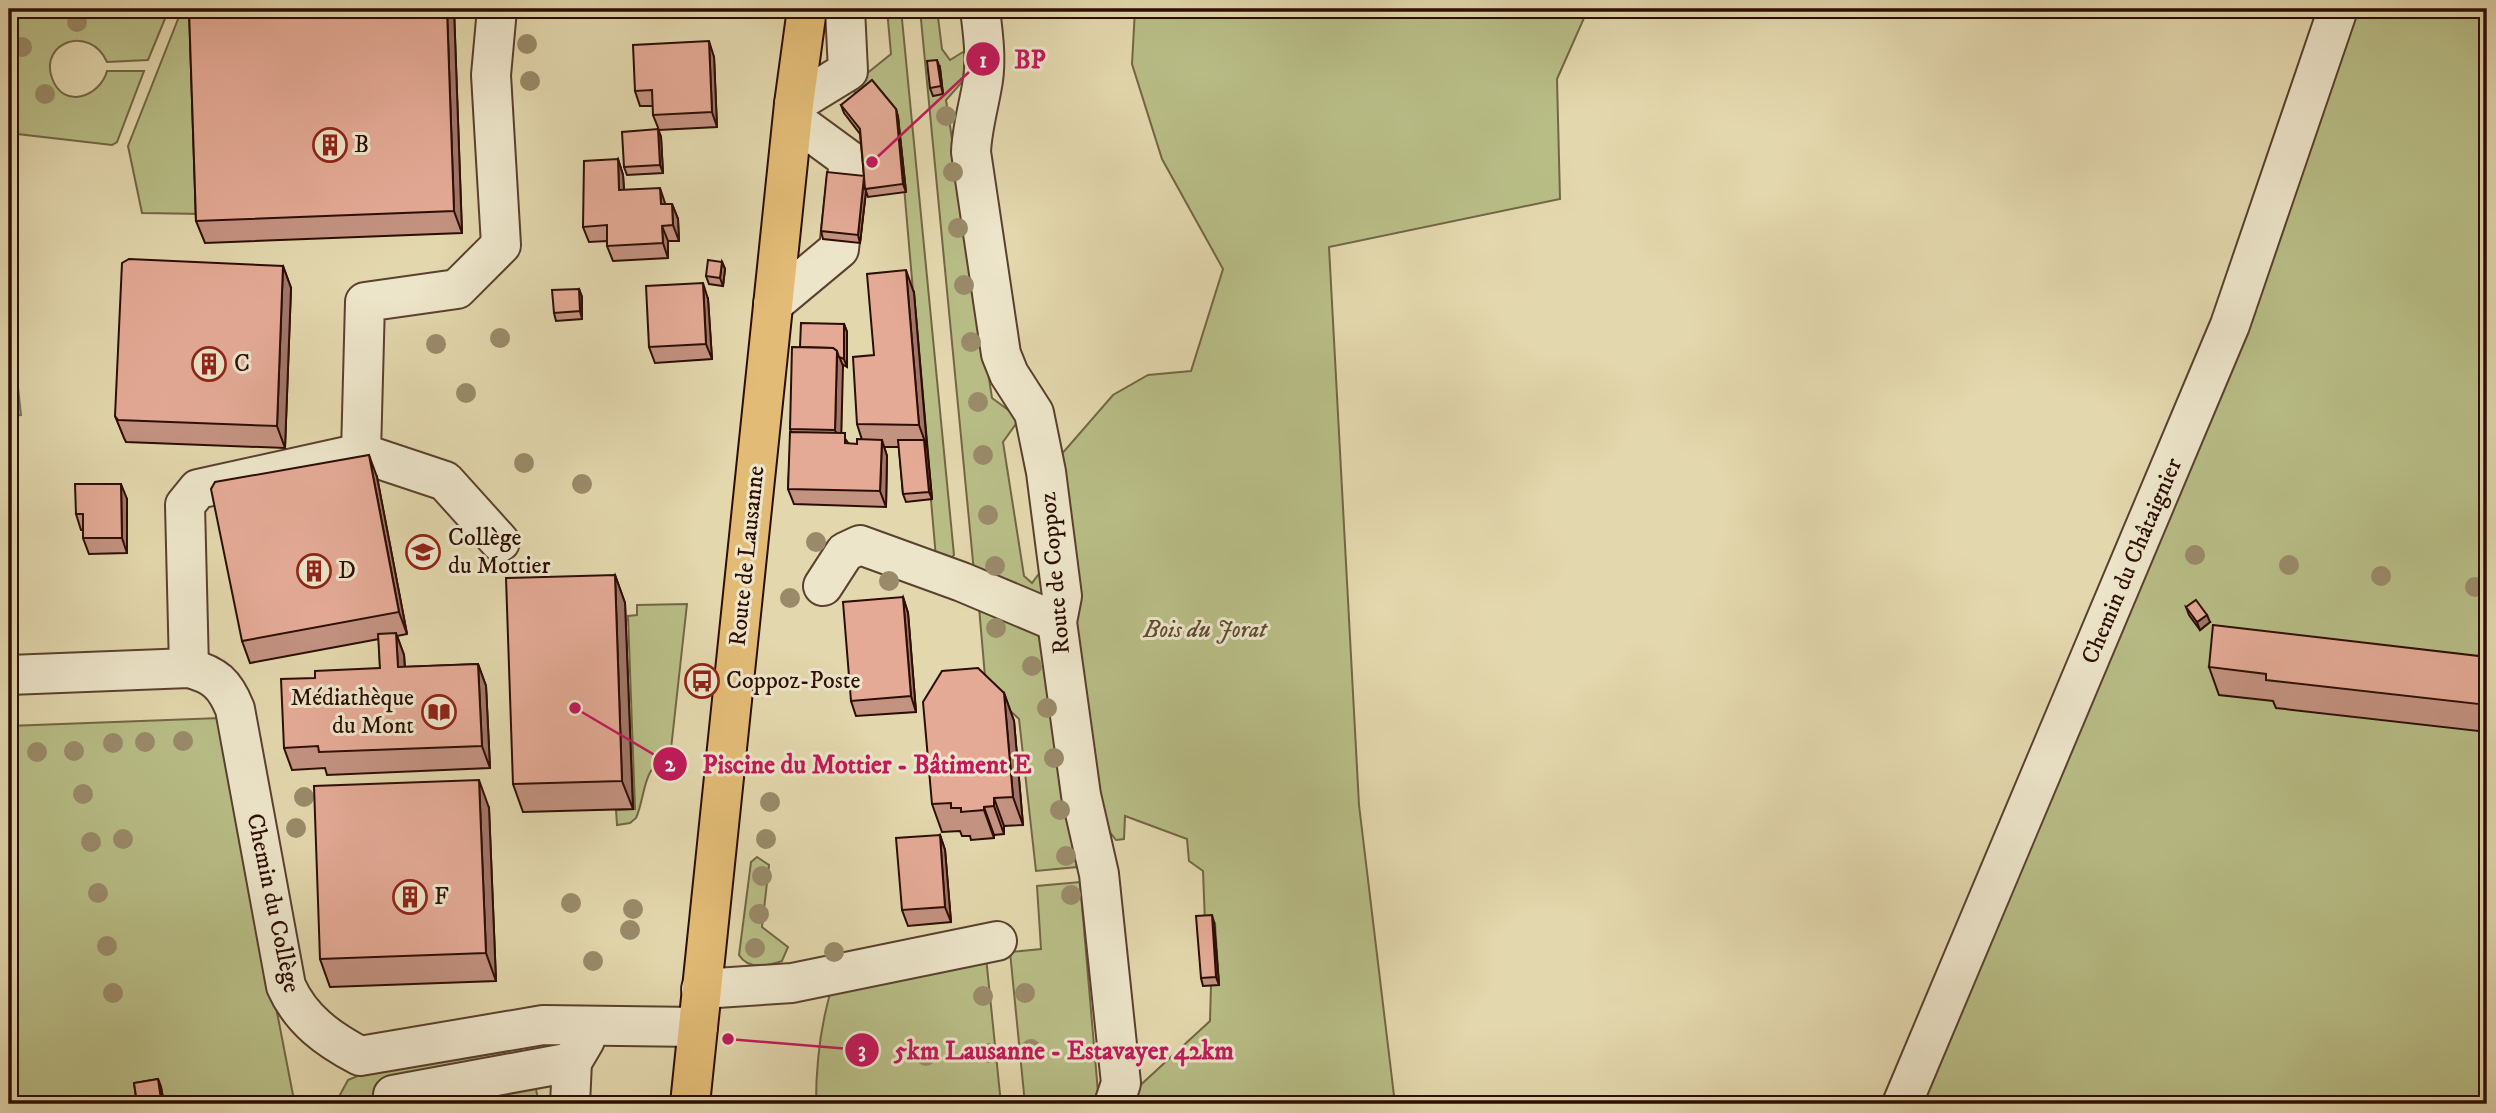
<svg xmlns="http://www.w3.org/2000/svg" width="2496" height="1113" viewBox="0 0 2496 1113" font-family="'IM FELL DW Pica',serif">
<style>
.green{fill:#b8bd86;stroke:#726645;stroke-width:2}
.water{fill:#97b8b3;stroke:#6d746d;stroke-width:2}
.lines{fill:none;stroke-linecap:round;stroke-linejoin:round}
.minor-casing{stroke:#5a402e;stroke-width:42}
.major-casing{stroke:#2d0e04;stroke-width:42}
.minor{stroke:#ede5ca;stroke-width:38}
.major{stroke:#e2bc76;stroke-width:38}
.tree{fill:#9a8a69}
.wall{fill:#c49281;stroke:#2d0e04;stroke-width:2}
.shaded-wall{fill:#a07769;stroke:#2d0e04;stroke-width:2}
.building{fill:#e4aa96;stroke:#2d0e04;stroke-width:2}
.labels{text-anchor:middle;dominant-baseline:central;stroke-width:6;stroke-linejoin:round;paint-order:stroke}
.poi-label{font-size:24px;fill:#2d0e04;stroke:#ede5ca;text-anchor:start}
.street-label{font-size:24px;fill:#2d0e04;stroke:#ede5ca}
.park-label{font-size:24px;font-style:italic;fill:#5e4b32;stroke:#ede5ca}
.leader{fill:none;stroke:#c2185b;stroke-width:2.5}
.callout-dot{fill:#c2185b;stroke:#ede5ca;stroke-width:2.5}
.mark-label{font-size:21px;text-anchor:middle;font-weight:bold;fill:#fff}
.callout-label{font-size:26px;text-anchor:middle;font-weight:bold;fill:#c2185b;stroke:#ede5ca;stroke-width:6;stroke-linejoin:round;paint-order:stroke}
</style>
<rect width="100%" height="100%" fill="#e3d7ad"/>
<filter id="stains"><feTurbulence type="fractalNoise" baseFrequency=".00286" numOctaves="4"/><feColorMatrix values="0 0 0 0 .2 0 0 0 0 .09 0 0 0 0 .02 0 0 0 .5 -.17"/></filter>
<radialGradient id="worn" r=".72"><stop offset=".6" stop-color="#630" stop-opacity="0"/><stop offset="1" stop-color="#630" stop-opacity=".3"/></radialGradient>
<g class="green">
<path d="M9,9H169L148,60L107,62C90,24 39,42 52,78C63,110 100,97 107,71H144L117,142L112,145L9,133Z"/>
<path d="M182,9H246L204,214L142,213L128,146Z"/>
<path d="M887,9H901L954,555L949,560L936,558L898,117L875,88L861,99L850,87L891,54Z"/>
<path d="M920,9H937L942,49L950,60L963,52L968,54L970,73L946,100L992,398L1015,415L1018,421L1003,442L1024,576L1032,583L1047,563L1050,582L1041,600L974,572Z"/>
<path d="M1135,9H1588L1557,79L1560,199L1329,247L1359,805L1395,1104H1126L1133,1092L1210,1021L1211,985H1219L1215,923H1205L1203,871L1189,861L1187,839L1125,816L1124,839L1116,840L1081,795L1046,472L1113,395L1148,375L1191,371L1223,269L1162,159L1132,64Z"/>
<path d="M2321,9H2487V1104H1881L2175,426Z"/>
<path d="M687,604L670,758C642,763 646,796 636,818L630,823L617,825L616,810L635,809L628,616L637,615V605Z"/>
<path d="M979,607L1048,638L1077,867L1036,871L1019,719L986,688Z"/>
<path d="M220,718L294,1100L238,1104H9V726Z"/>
<path d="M757,857L769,865L762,927L788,947L782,961C768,966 748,970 739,955L751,862Z"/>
<path d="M1080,882L1099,1104H1025L1010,952L1041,949L1037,886Z"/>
<path d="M986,957L1001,1104H816C816,1063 820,1026 832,987Z"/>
<path d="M522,1047L517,1055L535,1084L538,1099L532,1104H335L348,1080L367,1072Z"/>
</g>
<path class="water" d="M9,351H14L21,415L9,416Z"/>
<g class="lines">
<g class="minor-casing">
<g id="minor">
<path d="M497,9L491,75L501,245L457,289L365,302L361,453L445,481L500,542"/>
<path d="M980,9C983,34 987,61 982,86C978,109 972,129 971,152L1001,354L1009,374L1034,413L1046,472L1062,596L1057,622L1081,795L1099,874L1121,1083L1114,1104"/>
<path d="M794,104L848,71L845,9"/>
<path d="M773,304L839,249L849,160L793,119"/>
<path d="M823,586L845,552L860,545L962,582L1057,622"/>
<path d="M189,668L185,505L198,489L361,453"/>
<path d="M9,675L189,668C215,675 225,684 235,709L286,986C301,1020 328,1039 360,1056L543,1025L698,1027"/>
<path d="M701,989L792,983L997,941"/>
<path d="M393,1095L572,1062"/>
<path d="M570,1104L572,1062L585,1040"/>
<path d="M1902,1104L2230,325L2338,9"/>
</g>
</g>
<g class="major-casing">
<path id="major" d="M690,1104L794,104L807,9"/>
</g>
<use href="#minor" class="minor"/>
<use href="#major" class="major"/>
</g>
<g class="tree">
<circle cx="77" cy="22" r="10"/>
<circle cx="527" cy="44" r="10"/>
<circle cx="22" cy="47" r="10"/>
<circle cx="530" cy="81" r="10"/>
<circle cx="45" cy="94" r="10"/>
<circle cx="946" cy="116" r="10"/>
<circle cx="953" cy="172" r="10"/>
<circle cx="958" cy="228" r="10"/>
<circle cx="964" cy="285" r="10"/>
<circle cx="500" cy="338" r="10"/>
<circle cx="971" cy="342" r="10"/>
<circle cx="436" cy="344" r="10"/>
<circle cx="466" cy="393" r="10"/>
<circle cx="978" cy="402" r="10"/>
<circle cx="983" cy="455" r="10"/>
<circle cx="524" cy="463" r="10"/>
<circle cx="582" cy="484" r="10"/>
<circle cx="988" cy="515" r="10"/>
<circle cx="816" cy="542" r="10"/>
<circle cx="2195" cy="555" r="10"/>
<circle cx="2289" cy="565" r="10"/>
<circle cx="995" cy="566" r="10"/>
<circle cx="2381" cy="576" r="10"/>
<circle cx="889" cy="581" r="10"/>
<circle cx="2475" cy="587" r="10"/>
<circle cx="790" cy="598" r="10"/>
<circle cx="996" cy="628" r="10"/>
<circle cx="1032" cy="666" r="10"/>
<circle cx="1047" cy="708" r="10"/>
<circle cx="183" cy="741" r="10"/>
<circle cx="145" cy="742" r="10"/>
<circle cx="113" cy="743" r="10"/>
<circle cx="74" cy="751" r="10"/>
<circle cx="37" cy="752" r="10"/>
<circle cx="1054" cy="758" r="10"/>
<circle cx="83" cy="794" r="10"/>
<circle cx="304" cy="797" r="10"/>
<circle cx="770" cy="802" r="10"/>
<circle cx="1060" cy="810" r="10"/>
<circle cx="296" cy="828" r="10"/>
<circle cx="123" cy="839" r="10"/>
<circle cx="766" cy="839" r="10"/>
<circle cx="91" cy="842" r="10"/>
<circle cx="1066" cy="856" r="10"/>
<circle cx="762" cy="876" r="10"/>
<circle cx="98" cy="893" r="10"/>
<circle cx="1071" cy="895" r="10"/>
<circle cx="571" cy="903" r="10"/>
<circle cx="633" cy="909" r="10"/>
<circle cx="759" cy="914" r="10"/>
<circle cx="630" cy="930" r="10"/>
<circle cx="107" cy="946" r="10"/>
<circle cx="755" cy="948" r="10"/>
<circle cx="834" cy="952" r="10"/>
<circle cx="593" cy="961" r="10"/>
<circle cx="113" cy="993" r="10"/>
<circle cx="1025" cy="993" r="10"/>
<circle cx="983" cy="996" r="10"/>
<circle cx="1031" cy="1049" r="10"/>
<circle cx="990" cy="1053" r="10"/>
<circle cx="926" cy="1056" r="10"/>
</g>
<g class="wall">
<path d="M189,9H454L462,233L205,243L196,221Z"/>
<path d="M714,57L717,127L659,130L653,115V106H640L635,91Z"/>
<path d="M940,68L943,94L933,96L930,88Z"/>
<path d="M841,105L896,109L898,117L906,192L868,197L866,191L860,243L823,239L821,231L864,176L860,134L844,113Z"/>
<path d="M658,129L661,137L663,173L627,175L624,167Z"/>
<path d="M618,159L623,175L624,190L665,204H672L678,219L679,241H668V258L613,261L607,246V241L589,242L583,227Z"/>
<path d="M722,262L725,269L723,286L709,284L706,276Z"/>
<path d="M283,266L291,288L285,448L126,442L124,438L115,416Z"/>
<path d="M579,289L582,297V319L556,321L554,313Z"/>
<path d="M914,293L932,499L906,502L903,494L899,447H884L887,456L886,507L794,504L788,489L791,432L790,429L800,347L844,324L847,332V367L842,364L841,433L849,444H857L862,440L857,424L874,355Z"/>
<path d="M708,299L712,359L655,363L649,347Z"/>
<path d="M377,477L407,634L397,636L404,655L405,667L478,664L486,686L490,768L327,775L325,768L292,770L284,748L315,678L380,668L379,639L250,663L242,641Z"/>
<path d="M127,499V553L89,554L83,538V530H81L76,514Z"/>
<path d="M615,575L625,603L633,809L523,812L513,784Z"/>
<path d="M903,597L908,613L916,712L856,716L851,701Z"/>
<path d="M2186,607L2210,622L2200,630L2189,615Z"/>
<path d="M2487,657V732L2276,708L2273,701L2219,695L2209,667Z"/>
<path d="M1004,693L1014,721L1023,825L1004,826V834L994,835V838L971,840L970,836H962L960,831L942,832L932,804Z"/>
<path d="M489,808L496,981L330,987L320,959Z"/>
<path d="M940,835L945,850L951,922L908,926L902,910Z"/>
<path d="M1214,922L1219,985L1203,986L1201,978Z"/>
<path d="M158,1079L161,1087L164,1104H137L134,1083Z"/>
</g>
<g class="shaded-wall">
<path d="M447,9H454L462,233L454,211Z"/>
<path d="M709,41L714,57L717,127L712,112Z"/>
<path d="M937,60L940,68L943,94L941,86Z"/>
<path d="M896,109L898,117L906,192L903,184Z"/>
<path d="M658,129L661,137L663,173L660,165Z"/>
<path d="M618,159L623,175L625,205L619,190Z"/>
<path d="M864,177L866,191L860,243L858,235Z"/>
<path d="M660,188L665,203L666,219L661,204Z"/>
<path d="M672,204L678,219L679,241L673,225Z"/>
<path d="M662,226L668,241V258L663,243Z"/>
<path d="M722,262L725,269L723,286L720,278Z"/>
<path d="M283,266L291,288L285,448L277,426Z"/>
<path d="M906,270L914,293L927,447L919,425Z"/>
<path d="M703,283L708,299L712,359L706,344Z"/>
<path d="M579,289L582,297V319L580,311Z"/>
<path d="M9,301L10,304V331L9,328Z"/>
<path d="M844,324L847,332V367L844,359Z"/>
<path d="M837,351L843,366L841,445L835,430Z"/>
<path d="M882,440L887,456L886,507L880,491Z"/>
<path d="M924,440L927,447L932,499L929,492Z"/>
<path d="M369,455L377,477L407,634L399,612Z"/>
<path d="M121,484L127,499V553L122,538Z"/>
<path d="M615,575L625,603L633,809L622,781Z"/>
<path d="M903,597L908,613L916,712L911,696Z"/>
<path d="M2207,615L2210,622L2200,630L2197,622Z"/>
<path d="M396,633L404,655L406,689L398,667Z"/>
<path d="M478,664L486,686L490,768L482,746Z"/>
<path d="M1004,693L1014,721L1023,825L1013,797Z"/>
<path d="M479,780L489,808L496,981L486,953Z"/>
<path d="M994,798L1004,826V834L994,806Z"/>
<path d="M984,807L994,835V838L984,810Z"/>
<path d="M940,835L945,850L951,922L945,907Z"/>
<path d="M1212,915L1214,922L1219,985L1216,977Z"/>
<path d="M158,1079L161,1087L164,1104L161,1099Z"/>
</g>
<g class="building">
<path d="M189,9H447L454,211L196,221Z"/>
<path d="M709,41L712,112L653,115L652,90L635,91L633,45Z"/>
<path d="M937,60L941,86L930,88L927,61Z"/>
<path d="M872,80L896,109L903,184L865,189L864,177L858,235L821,231L827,172L864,176L860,129L841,105Z"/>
<path d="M658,129L660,165L624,167L622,132Z"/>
<path d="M618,159L619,190L660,188L661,204H672L673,225L662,226L663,243L607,246V225L583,227L584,161Z"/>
<path d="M129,259L283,266L277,426L118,420L115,416L122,263Z"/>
<path d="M708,260L722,262L720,278L706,276Z"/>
<path d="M906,270L919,425L857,424L853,357L874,355L867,274Z"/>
<path d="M703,283L706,344L649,347L646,286Z"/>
<path d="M579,289L580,311L554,313L552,290Z"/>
<path d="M801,323L844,324V359L839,357L837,351L833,348L800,347Z"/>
<path d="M792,347L833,348L837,351L835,430L790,429Z"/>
<path d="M790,432L845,433V443L857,444V439L882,440L880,491L788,489Z"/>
<path d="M898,440H924L929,492L903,494Z"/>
<path d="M369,455L399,612L242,641L211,489L215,482Z"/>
<path d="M75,484H121L122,538H83V514H76Z"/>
<path d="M615,575L622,781L513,784L506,578Z"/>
<path d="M903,597L911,696L851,701L843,602Z"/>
<path d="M2196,600L2207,615L2197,622L2186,607Z"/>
<path d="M2213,625L2487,657V705L2266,680V674L2209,667Z"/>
<path d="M396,633L398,667L478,664L482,746L319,752L318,746L284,748L281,679L315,678V671L380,668L378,634Z"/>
<path d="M978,668L1004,693L1013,797L994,798V806L984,807V810L961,812V808H951V803L932,804L923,702L942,671Z"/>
<path d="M479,780L486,953L320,959L314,786Z"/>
<path d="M940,835L945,907L902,910L896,838Z"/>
<path d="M1212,915L1216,977L1201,978L1196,916Z"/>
<path d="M158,1079L161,1099L137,1103L134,1083Z"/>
</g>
<defs>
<g id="building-ring" transform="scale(1.75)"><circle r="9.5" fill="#ede5ca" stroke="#8f2418" stroke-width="1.5"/><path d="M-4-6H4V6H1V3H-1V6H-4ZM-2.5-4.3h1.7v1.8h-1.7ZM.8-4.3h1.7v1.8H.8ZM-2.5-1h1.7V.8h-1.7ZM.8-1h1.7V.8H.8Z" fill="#8f2418"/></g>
<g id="school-ring" transform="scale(1.75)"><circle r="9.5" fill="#ede5ca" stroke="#8f2418" stroke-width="1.5"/><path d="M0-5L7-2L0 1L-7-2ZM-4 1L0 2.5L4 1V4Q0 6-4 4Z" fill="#8f2418"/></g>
<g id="bus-ring" transform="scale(1.75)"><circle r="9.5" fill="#ede5ca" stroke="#8f2418" stroke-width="1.5"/><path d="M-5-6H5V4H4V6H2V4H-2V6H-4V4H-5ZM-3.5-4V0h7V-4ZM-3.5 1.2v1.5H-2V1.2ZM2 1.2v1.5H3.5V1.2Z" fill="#8f2418"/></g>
<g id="library-ring" transform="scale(1.75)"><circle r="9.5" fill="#ede5ca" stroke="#8f2418" stroke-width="1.5"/><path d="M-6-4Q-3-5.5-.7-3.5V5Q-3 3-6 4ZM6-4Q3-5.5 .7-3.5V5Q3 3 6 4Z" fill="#8f2418"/></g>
</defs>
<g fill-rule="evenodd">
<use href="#building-ring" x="330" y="145"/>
<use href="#building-ring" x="209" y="364"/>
<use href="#school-ring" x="423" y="552"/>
<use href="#building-ring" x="314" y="571"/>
<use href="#bus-ring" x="702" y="681"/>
<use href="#library-ring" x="439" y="712"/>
<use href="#building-ring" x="410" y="897"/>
</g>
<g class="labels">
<g class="poi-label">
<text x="354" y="145">B</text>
<text x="234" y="364">C</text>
<text x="448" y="538">Collège<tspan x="448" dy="28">du Mottier</tspan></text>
<text x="338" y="571">D</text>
<text x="726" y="681">Coppoz-Poste</text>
<text x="414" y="698" text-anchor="end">Médiathèque<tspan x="414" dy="28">du Mont</tspan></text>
<text x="434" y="897">F</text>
</g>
<g class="street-label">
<text transform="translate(747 556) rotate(-84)">Route de Lausanne</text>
<text transform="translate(2132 561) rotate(-67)">Chemin du Châtaignier</text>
<text transform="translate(1055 573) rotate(-95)">Route de Coppoz</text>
<text transform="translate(273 903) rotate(78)">Chemin du Collège</text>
</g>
<g class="park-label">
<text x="1205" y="630">Bois du Jorat</text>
</g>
</g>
<path class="leader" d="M872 162L983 59M575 708L670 764M728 1039L862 1050"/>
<g class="callout-dot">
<circle cx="872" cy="162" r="7"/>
<circle cx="575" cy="708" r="7"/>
<circle cx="728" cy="1039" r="7"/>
<circle cx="983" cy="59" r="18"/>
<circle cx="670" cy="764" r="18"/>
<circle cx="862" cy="1050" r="18"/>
</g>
<g class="mark-label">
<text x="983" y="67">1</text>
<text x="670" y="771">2</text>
<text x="862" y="1057">3</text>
</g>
<g class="callout-label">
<text x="1030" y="68">BP</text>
<text x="867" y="773">Piscine du Mottier - Bâtiment E</text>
<text x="1064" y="1059">5km Lausanne - Estavayer 42km</text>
</g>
<rect width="2496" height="1113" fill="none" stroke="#e3d7ad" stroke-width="35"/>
<rect x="10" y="10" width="2475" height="1092" fill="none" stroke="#2d0e04" stroke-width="3.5"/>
<rect x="18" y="18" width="2461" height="1078" fill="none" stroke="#2d0e04" stroke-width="2"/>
<rect width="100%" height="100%" filter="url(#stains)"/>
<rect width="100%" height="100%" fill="url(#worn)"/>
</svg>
